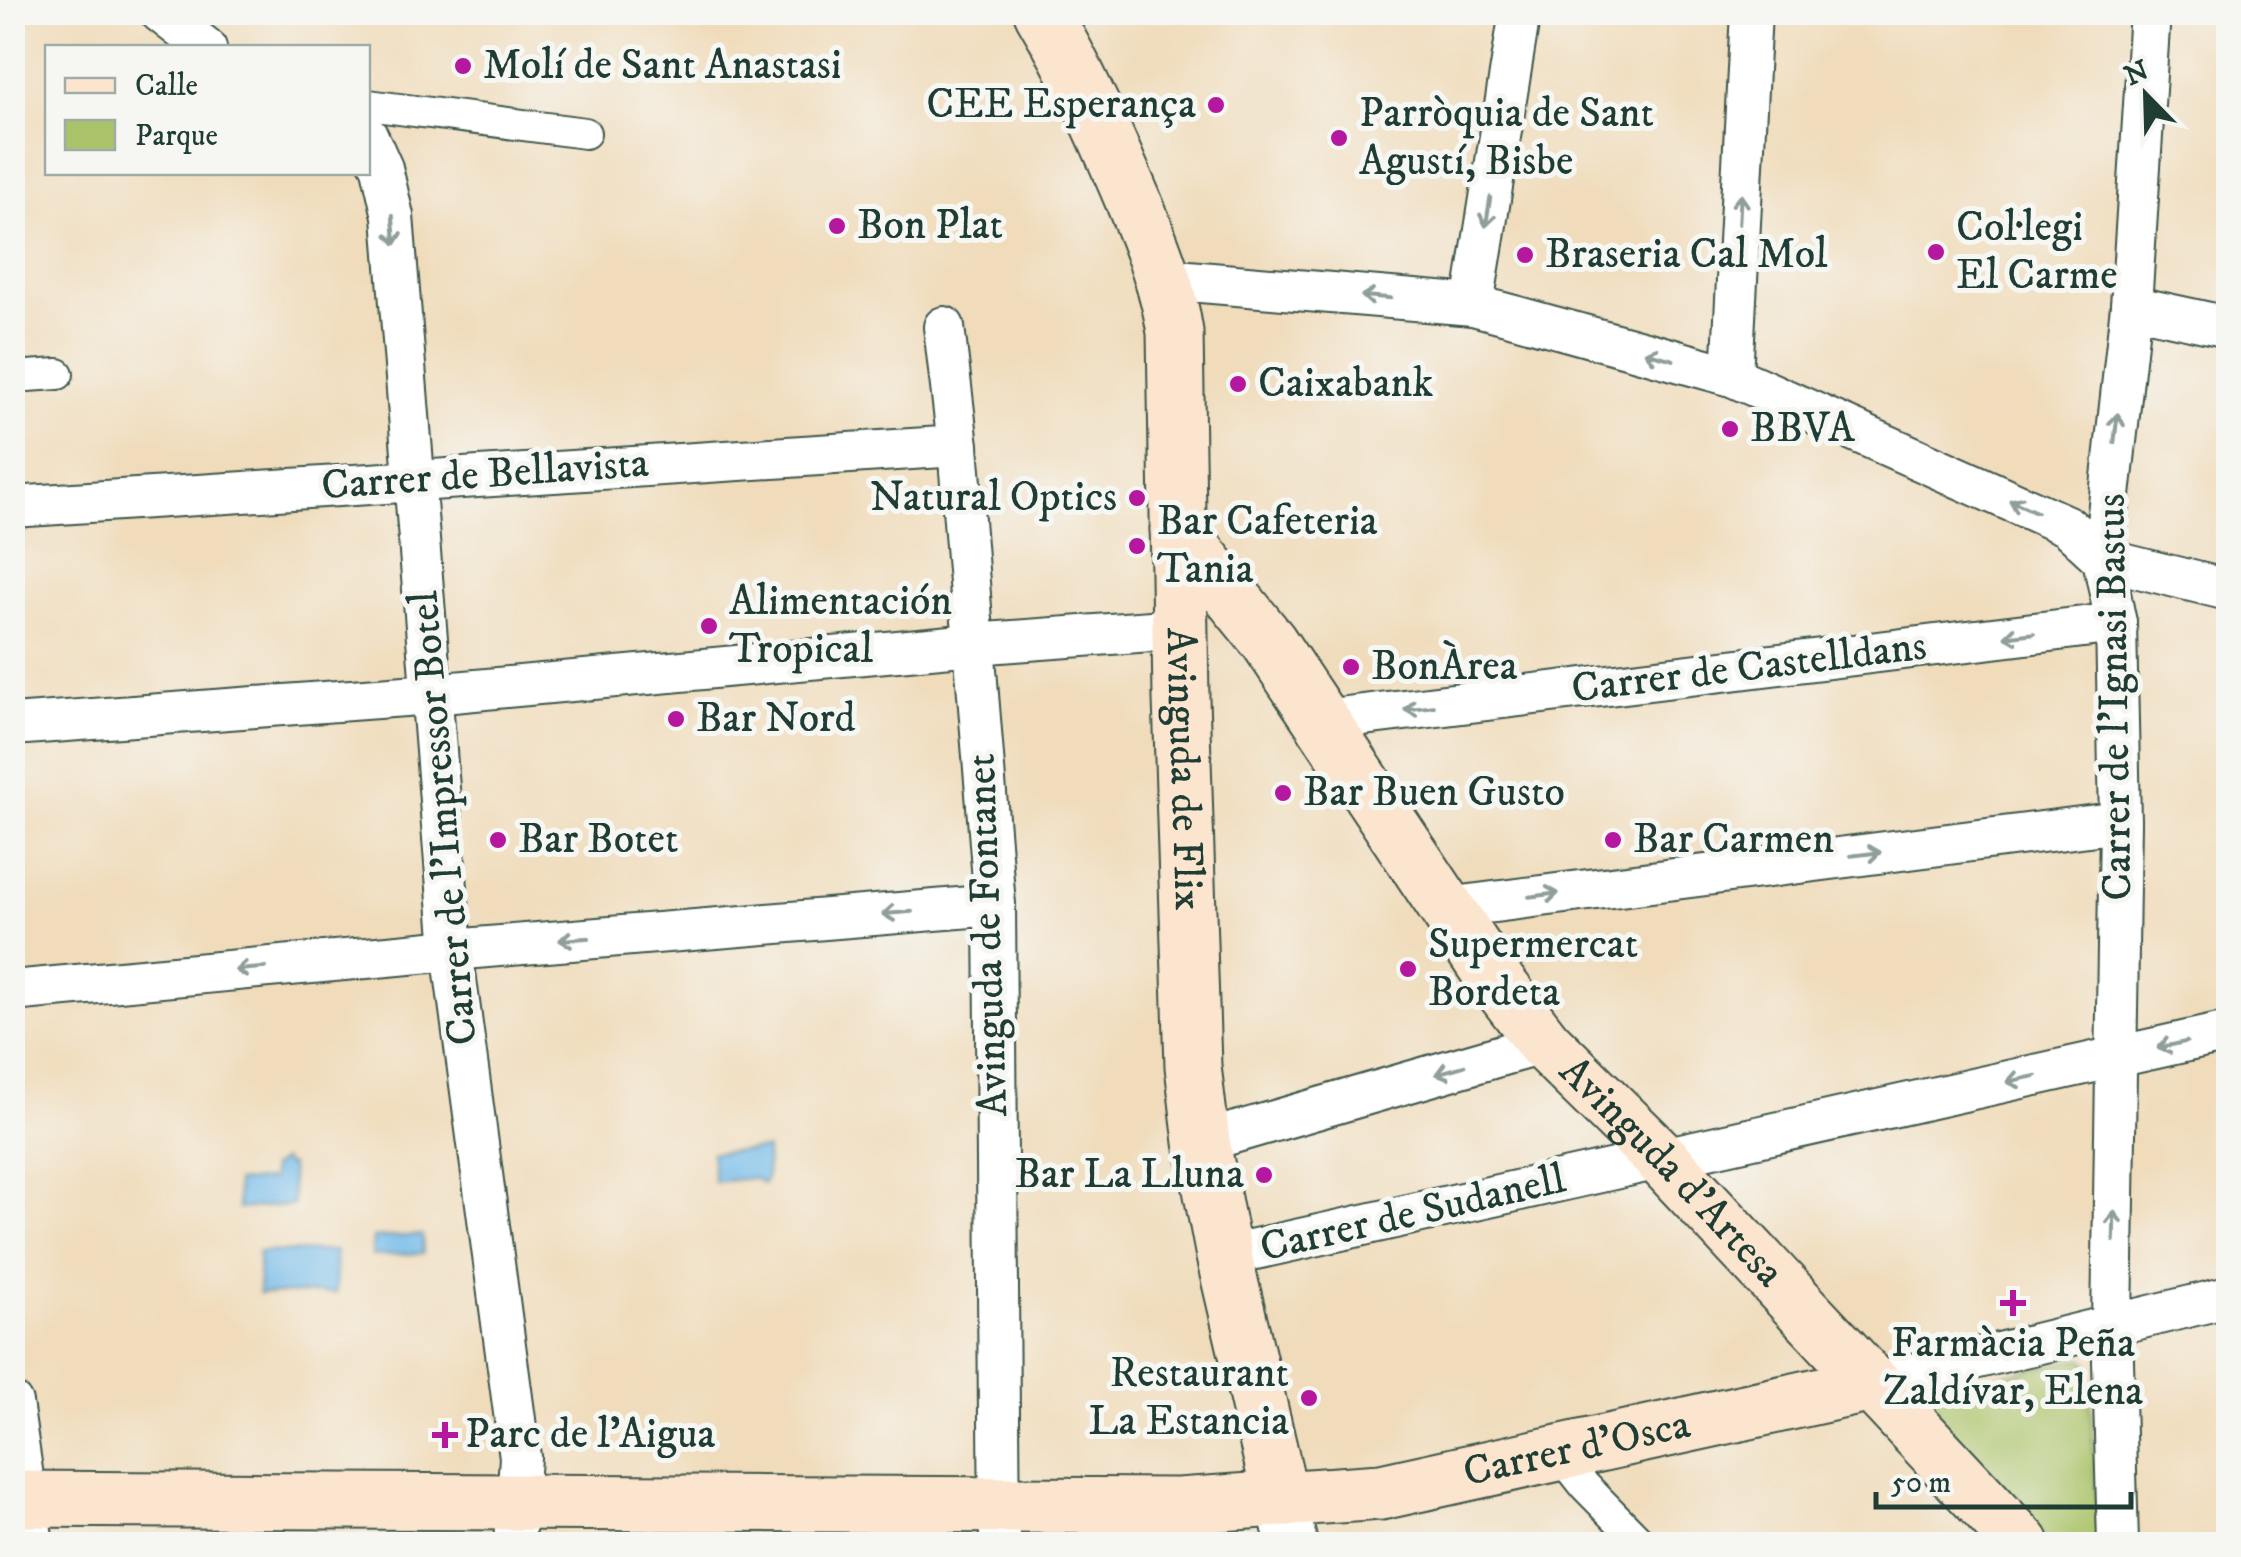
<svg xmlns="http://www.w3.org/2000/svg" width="2241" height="1557" viewBox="0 0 2241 1557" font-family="'IM FELL DW Pica',serif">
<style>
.green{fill:#aac268;stroke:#64804e;stroke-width:2.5}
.water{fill:#71bae9;stroke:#487c8e;stroke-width:2.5}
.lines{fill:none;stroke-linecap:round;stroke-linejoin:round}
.pedestrian-casing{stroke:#3e5548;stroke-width:34}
.minor-casing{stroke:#3e5548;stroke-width:44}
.tertiary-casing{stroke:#3e5548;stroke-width:54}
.secondary-casing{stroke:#3e5548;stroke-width:59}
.pedestrian{stroke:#fff;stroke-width:30}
.minor{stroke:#fff;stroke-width:40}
.tertiary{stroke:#fff;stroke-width:50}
.secondary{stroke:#fce5cf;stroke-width:55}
.oneway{stroke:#8f9e9a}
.poi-dot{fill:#b5179e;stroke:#f6f6f2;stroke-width:4}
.labels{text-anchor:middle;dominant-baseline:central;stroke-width:10;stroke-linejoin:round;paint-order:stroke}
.poi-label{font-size:42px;fill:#1f3d34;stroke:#f6f6f2;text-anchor:start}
.street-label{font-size:42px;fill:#1f3d34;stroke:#f6f6f2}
</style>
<rect width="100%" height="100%" fill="#f6f6f2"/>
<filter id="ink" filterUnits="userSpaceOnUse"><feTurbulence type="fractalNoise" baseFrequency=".01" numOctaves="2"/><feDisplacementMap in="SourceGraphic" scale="20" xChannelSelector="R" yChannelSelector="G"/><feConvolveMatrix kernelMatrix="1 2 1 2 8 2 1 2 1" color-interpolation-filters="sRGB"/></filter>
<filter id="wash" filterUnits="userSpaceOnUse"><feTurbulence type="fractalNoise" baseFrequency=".0048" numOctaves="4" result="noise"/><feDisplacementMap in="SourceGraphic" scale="40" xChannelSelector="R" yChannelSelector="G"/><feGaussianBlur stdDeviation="2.25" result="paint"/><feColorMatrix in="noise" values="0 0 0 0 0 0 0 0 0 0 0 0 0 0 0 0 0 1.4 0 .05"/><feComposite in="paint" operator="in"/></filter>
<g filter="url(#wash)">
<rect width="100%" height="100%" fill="#f0dcbb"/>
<path class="green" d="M2081,1358L2088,1363L2099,1544H2051L1928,1416L1924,1398L1933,1390Z"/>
<g class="water">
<path d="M766,1149L767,1176L763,1184L754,1178L714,1182L711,1153Z"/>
<path d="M282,1160L286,1166L290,1165L293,1205L238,1209L236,1182L271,1180V1168Z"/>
<path d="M422,1235L423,1253L372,1256L373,1238Z"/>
<path d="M335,1251L336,1293L259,1294L258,1252Z"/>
</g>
</g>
<g filter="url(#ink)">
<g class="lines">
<g class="pedestrian-casing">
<g id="pedestrian">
<path d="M368,105L585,133"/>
<path d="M12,377L58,374"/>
<path d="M1559,1453L1585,1486L1642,1544"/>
</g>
</g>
<g class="minor-casing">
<g id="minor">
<path d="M160,12L206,48"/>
<path d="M368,137L382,168L393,216L452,950L520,1457L514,1544"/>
<path d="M1165,279L1473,305L1518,317L1732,376L2067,526L2103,559L2228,590"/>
<path d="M1473,305L1520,12"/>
<path d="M2131,306L2228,327"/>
<path d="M944,327L958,446L995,905L1000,1544"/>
<path d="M1732,376L1751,12"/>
<path d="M12,507L958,446"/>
<path d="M1322,720L2116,623"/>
<path d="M12,725L432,694L973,644L1179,629"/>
<path d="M1447,908L2120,822"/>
<path d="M12,991L452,950L995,905"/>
<path d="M1202,1142L1544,1043"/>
<path d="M1224,1256L2228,1032"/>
<path d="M1872,1384L2228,1297"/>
<path d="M12,1403L33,1544"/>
<path d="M2118,1544L2112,1324L2120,822L2116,623L2103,559L2131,306L2150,12"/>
</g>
</g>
<g class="tertiary-casing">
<path id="tertiary" d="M1281,1499L1292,1544"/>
</g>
<g class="secondary-casing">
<g id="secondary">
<path id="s1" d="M1042,12C1078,72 1106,136 1133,200C1151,244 1168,285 1175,332L1181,698L1193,1066L1202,1142L1224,1256L1281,1499"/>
<path id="s2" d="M1178,530L1269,642L1490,973L1544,1043L1661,1158L2022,1544"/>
<path id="s3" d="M12,1499L1178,1506L1381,1492L1872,1384"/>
</g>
</g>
<use href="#pedestrian" class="pedestrian"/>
<use href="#minor" class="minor"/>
<use href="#tertiary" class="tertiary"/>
<use href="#secondary" class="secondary"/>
</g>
<defs><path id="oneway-shaft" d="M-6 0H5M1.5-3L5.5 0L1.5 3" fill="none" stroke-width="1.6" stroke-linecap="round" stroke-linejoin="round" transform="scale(2.5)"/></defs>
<g class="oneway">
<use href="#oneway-shaft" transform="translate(1740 209) rotate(-87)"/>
<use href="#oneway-shaft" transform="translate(1488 212) rotate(99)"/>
<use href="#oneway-shaft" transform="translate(394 230) rotate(85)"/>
<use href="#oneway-shaft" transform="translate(1376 297) rotate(-175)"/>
<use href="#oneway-shaft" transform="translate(1659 356) rotate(-165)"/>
<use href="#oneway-shaft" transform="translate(2116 428) rotate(-83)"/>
<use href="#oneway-shaft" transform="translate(2023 506) rotate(-156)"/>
<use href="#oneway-shaft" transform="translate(2019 635) rotate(173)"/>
<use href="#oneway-shaft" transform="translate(1419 708) rotate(173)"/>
<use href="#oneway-shaft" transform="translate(1866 854) rotate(-7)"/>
<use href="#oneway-shaft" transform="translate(1544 895) rotate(-7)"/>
<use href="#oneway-shaft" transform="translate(897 913) rotate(175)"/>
<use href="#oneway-shaft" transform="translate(574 939) rotate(175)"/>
<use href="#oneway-shaft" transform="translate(250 969) rotate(175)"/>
<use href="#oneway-shaft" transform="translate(2172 1045) rotate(167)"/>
<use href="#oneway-shaft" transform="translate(1450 1070) rotate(164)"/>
<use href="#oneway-shaft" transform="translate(2021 1079) rotate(168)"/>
<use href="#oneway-shaft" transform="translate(2114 1226) rotate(-89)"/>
</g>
</g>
<g class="poi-dot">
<circle cx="463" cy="66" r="10"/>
<circle cx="1216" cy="105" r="10"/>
<circle cx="1339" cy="138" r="10"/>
<circle cx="837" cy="226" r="10"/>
<circle cx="1936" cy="252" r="10"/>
<circle cx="1525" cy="255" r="10"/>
<circle cx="1238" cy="384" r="10"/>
<circle cx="1730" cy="429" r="10"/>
<circle cx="1137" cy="498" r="10"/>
<circle cx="1137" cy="546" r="10"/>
<circle cx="709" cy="626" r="10"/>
<circle cx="1351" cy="667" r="10"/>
<circle cx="676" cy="719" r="10"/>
<circle cx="1283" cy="793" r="10"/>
<circle cx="498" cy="840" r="10"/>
<circle cx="1613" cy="840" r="10"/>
<circle cx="1408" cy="969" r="10"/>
<circle cx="1264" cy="1175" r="10"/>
<path d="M2008 1288h10v10h10v10h-10v10h-10v-10h-10v-10h10z"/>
<circle cx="1309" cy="1398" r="10"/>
<path d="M440 1420h10v10h10v10h-10v10h-10v-10h-10v-10h10z"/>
</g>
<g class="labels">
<g class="poi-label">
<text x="483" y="66">Molí de Sant Anastasi</text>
<text x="1196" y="105" text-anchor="end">CEE Esperança</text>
<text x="1359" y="114">Parròquia de Sant<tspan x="1359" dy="48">Agustí, Bisbe</tspan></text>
<text x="857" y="226">Bon Plat</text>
<text x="1956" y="228">Col·legi<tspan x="1956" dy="48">El Carme</tspan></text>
<text x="1545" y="255">Braseria Cal Mol</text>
<text x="1258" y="384">Caixabank</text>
<text x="1750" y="429">BBVA</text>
<text x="1117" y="498" text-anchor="end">Natural Optics</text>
<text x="1157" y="522">Bar Cafeteria<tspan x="1157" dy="48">Tania</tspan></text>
<text x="729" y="602">Alimentación<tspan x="729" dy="48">Tropical</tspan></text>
<text x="1371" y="667">BonÀrea</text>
<text x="696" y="719">Bar Nord</text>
<text x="1303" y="793">Bar Buen Gusto</text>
<text x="518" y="840">Bar Botet</text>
<text x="1633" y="840">Bar Carmen</text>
<text x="1428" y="945">Supermercat<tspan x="1428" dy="48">Bordeta</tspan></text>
<text x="1244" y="1175" text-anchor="end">Bar La Lluna</text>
<text x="2013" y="1344" text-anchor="middle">Farmàcia Peña<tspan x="2013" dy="48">Zaldívar, Elena</tspan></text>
<text x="1289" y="1374" text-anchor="end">Restaurant<tspan x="1289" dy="48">La Estancia</tspan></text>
<text x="465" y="1435">Parc de l'Aigua</text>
</g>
<g class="street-label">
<text transform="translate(485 475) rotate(-4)">Carrer de Bellavista</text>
<text transform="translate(1749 668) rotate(-7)">Carrer de Castelldans</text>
<text transform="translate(2115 697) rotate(-91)">Carrer de l'Ignasi Bastus</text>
<text stroke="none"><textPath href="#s1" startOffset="785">Avinguda de Flix</textPath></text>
<text transform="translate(444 818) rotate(-95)">Carrer de l'Impressor Botel</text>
<text transform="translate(988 935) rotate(-92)">Avinguda de Fontanet</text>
<text stroke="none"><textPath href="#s2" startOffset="812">Avinguda d'Artesa</textPath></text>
<text transform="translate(1413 1214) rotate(-13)">Carrer de Sudanell</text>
<text stroke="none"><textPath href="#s3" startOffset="1570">Carrer d'Osca</textPath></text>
</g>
</g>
<rect width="2241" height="1557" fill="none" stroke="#f6f6f2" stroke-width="50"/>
<rect x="45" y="45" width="325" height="130" fill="#f6f6f2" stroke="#a0aca6" stroke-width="2.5"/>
<rect x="65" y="78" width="50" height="15" fill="#fce5cf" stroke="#a0aca6" stroke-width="2.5"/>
<text x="135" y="95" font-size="30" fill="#1f3d34">Calle</text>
<rect x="65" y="120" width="50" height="30" fill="#aac268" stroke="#a0aca6" stroke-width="2.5"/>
<text x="135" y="145" font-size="30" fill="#1f3d34">Parque</text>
<g transform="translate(2146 95) rotate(337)" stroke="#f6f6f2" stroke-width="8" paint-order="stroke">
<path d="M0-8L18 38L0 25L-18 38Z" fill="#1f3d34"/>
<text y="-15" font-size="28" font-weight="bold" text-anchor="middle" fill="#1f3d34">N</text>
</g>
<path d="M1876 1492v15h255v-15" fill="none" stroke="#1f3d34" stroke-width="5"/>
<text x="1891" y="1492" font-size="30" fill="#1f3d34" stroke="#f6f6f2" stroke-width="8" paint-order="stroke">50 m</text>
</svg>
